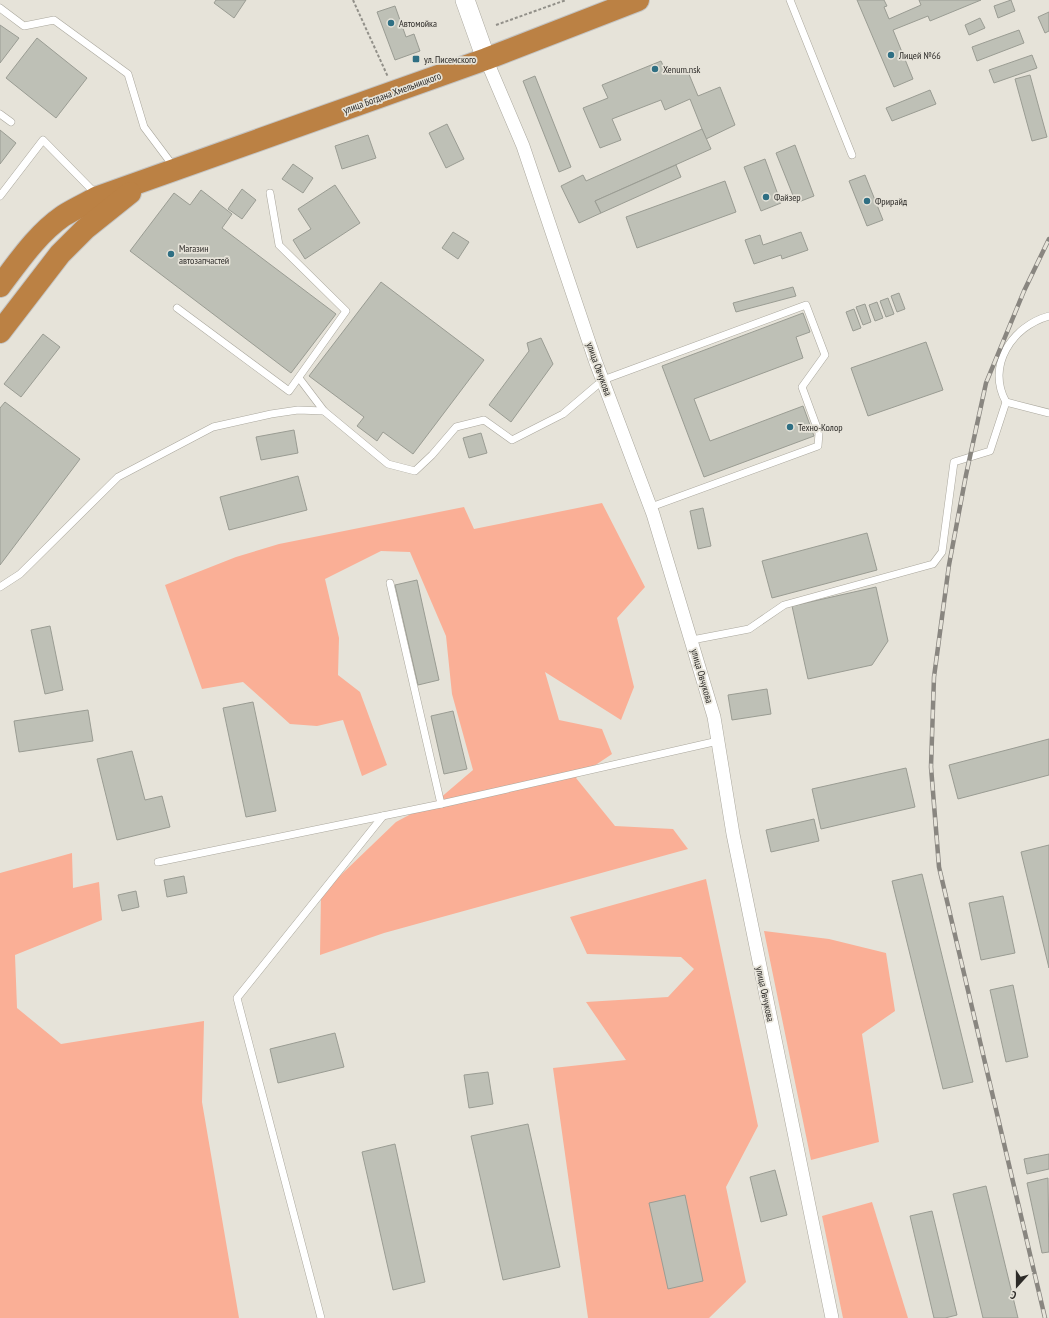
<svg xmlns="http://www.w3.org/2000/svg" width="1049" height="1318" viewBox="0 0 1049 1318" font-family="'PT Sans Narrow',sans-serif">
<style>
.green{fill:#faaf96}
.building{fill:#bec0b6;stroke:#9a9c93}
.lines{fill:none;stroke-linecap:round;stroke-linejoin:round}
.lane-casing{stroke:#aaa79d;stroke-width:8}
.street-casing{stroke:#aaa79d;stroke-width:14}
.secondary-casing{stroke:#aaa79d;stroke-width:20}
.highway-casing{stroke:#c4c4c3;stroke-width:24}
.path{stroke:#929089;stroke-width:2;stroke-dasharray:3 2;stroke-linecap:butt}
.lane{stroke:#fff;stroke-width:7}
.street{stroke:#fff;stroke-width:13}
.secondary{stroke:#fff;stroke-width:19}
.highway{stroke:#bb8144;stroke-width:22}
.rail-casing{stroke:#898680;stroke-width:4.5}
.rail{stroke:#e6e3d9;stroke-width:3;stroke-dasharray:9;stroke-linecap:butt}
.poi-dot{fill:#2f6f83;stroke:#e6e3d9;stroke-width:1.5}
.labels{text-anchor:middle;dominant-baseline:central;stroke-width:3.5;stroke-linejoin:round;paint-order:stroke}
.poi-label{font-size:10px;fill:#2d2b28;stroke:#e6e3d9;text-anchor:start}
.street-label{font-size:10px;fill:#2d2b28;stroke:#e6e3d9}
</style>
<rect width="100%" height="100%" fill="#e6e3d9"/>
<g class="green">
<path d="M602,503L645,587L617,618L634,687L621,720L545,672L559,720L602,729L612,754L576,778L615,826L673,829L688,849L384,933L320,955L321,894L396,822L439,799L473,770L452,694L446,636L410,552L381,551L325,579L339,638L338,675L360,692L387,765L362,776L343,720L317,726L290,724L243,682L202,689L165,585L236,557L279,544L464,507L474,529Z"/>
<path d="M72,853L73,888L99,882L102,920L15,955L17,1008L61,1044L204,1021L202,1102L239,1318H0V873Z"/>
<path d="M706,879L758,1126L726,1187L746,1282L709,1318H588L553,1068L626,1060L586,1002L668,997L694,969L681,957L587,954L570,917Z"/>
<path d="M764,931L829,939L886,953L895,1011L862,1034L879,1142L811,1160Z"/>
<path d="M872,1202L908,1318H843L822,1216Z"/>
</g>
<g class="building">
<path d="M216,0H246L234,18L214,3Z"/>
<path d="M857,0H884L887,6L884,7L889,19L921,5L919,0H981L930,21L928,16L893,30L913,79L894,87Z"/>
<path d="M1011,0L1015,11L998,18L994,6Z"/>
<path d="M395,6L406,37L414,34L420,51L395,60L377,12Z"/>
<path d="M1049,12V31L1045,33L1038,17Z"/>
<path d="M980,18L985,28L969,35L965,25Z"/>
<path d="M0,25L19,38L0,63Z"/>
<path d="M1019,30L1024,43L977,61L972,47Z"/>
<path d="M37,38L87,78L56,118L6,78Z"/>
<path d="M1032,55L1037,68L994,83L989,70Z"/>
<path d="M661,61L667,74L686,67L698,96L720,87L735,125L706,139L690,99L665,110L661,100L612,119L621,140L600,148L583,108L608,98L602,85Z"/>
<path d="M1030,75L1047,137L1032,141L1015,79Z"/>
<path d="M535,76L571,167L559,172L523,81Z"/>
<path d="M930,90L936,104L892,121L886,108Z"/>
<path d="M447,124L464,159L446,168L429,133Z"/>
<path d="M702,129L711,149L595,201L601,213L579,223L561,186L583,175L586,181Z"/>
<path d="M0,130L16,143L0,164Z"/>
<path d="M368,135L376,158L342,169L335,146Z"/>
<path d="M795,145L814,196L796,203L776,153Z"/>
<path d="M765,159L781,203L761,211L744,167Z"/>
<path d="M293,164L313,178L303,193L282,179Z"/>
<path d="M676,165L681,177L601,213L595,201Z"/>
<path d="M865,175L883,220L867,226L849,181Z"/>
<path d="M725,181L736,212L637,248L626,217Z"/>
<path d="M335,185L360,223L305,259L293,240L311,229L298,209Z"/>
<path d="M242,189L256,200L242,219L228,209Z"/>
<path d="M201,190L232,214L222,228L336,314L291,373L130,251L174,193L190,205Z"/>
<path d="M453,232L469,242L458,259L442,248Z"/>
<path d="M801,232L808,250L782,259L781,255L754,264L745,240L760,235L763,245Z"/>
<path d="M381,282L484,360L413,454L383,432L377,441L357,426L364,417L309,376Z"/>
<path d="M793,287L796,296L736,312L733,303Z"/>
<path d="M899,293L905,309L897,312L891,296Z"/>
<path d="M888,298L894,314L886,317L880,301Z"/>
<path d="M877,302L883,318L875,321L869,305Z"/>
<path d="M865,304L871,322L863,325L856,307Z"/>
<path d="M854,309L861,328L853,331L846,312Z"/>
<path d="M803,313L810,332L796,337L803,358L694,399L710,441L803,406L814,436L704,477L662,366Z"/>
<path d="M43,334L60,347L21,397L4,384Z"/>
<path d="M541,338L553,364L511,422L489,405L529,351L527,343Z"/>
<path d="M926,342L943,390L868,416L851,368Z"/>
<path d="M5,402L80,459L0,565V408Z"/>
<path d="M294,430L298,453L261,460L256,437Z"/>
<path d="M481,433L487,453L469,458L463,438Z"/>
<path d="M298,476L307,510L229,530L220,497Z"/>
<path d="M703,508L711,546L698,549L690,511Z"/>
<path d="M867,533L877,570L772,598L762,561Z"/>
<path d="M417,580L439,680L418,685L395,585Z"/>
<path d="M876,587L888,641L872,665L808,679L792,606Z"/>
<path d="M50,626L63,690L45,694L31,630Z"/>
<path d="M767,689L771,714L732,720L728,695Z"/>
<path d="M253,702L276,811L246,817L223,708Z"/>
<path d="M88,710L93,741L19,752L14,721Z"/>
<path d="M453,711L467,769L444,774L431,716Z"/>
<path d="M1049,739V775L958,799L949,765Z"/>
<path d="M132,751L145,800L162,796L170,827L117,840L97,759Z"/>
<path d="M906,768L915,807L821,829L812,789Z"/>
<path d="M814,819L819,841L771,852L766,830Z"/>
<path d="M1049,845V968L1021,852Z"/>
<path d="M922,874L973,1082L943,1089L892,881Z"/>
<path d="M184,876L187,893L167,897L164,880Z"/>
<path d="M136,891L139,907L122,911L118,895Z"/>
<path d="M1003,896L1015,953L981,960L969,903Z"/>
<path d="M1013,985L1028,1057L1006,1062L990,990Z"/>
<path d="M335,1033L344,1067L278,1083L270,1049Z"/>
<path d="M488,1072L493,1104L469,1108L464,1075Z"/>
<path d="M528,1124L560,1267L503,1280L471,1136Z"/>
<path d="M395,1144L425,1282L393,1290L362,1152Z"/>
<path d="M1049,1154V1169L1027,1174L1024,1159Z"/>
<path d="M775,1170L787,1215L761,1222L750,1177Z"/>
<path d="M1048,1178L1049,1252L1042,1253L1027,1183Z"/>
<path d="M986,1186L1018,1318H983L953,1194Z"/>
<path d="M685,1195L703,1281L668,1289L649,1203Z"/>
<path d="M932,1211L957,1315L945,1318H934L910,1216Z"/>
</g>
<g class="lines">
<g class="lane-casing">
<g id="lane">
<path d="M790,0L852,155"/>
<path d="M0,8L24,26L54,20L128,74L144,127L174,167"/>
<path d="M0,114L11,122"/>
<path d="M0,196L43,140L97,195"/>
<path d="M177,308L289,391L346,311L279,245L270,193"/>
<path d="M1049,316C1012,326 986,366 1006,402L1049,413"/>
<path d="M299,378L324,411"/>
<path d="M390,583L441,804L718,741"/>
<path d="M0,587L20,574L118,477L213,427L271,414L298,410L324,411L388,464L415,471L432,455L456,427L484,420L512,440L563,414L603,380L806,305L825,355L802,387L819,433L818,446L651,507"/>
<path d="M692,640L749,629L784,605L933,564L942,552L954,462L990,451L1006,402"/>
<path d="M158,862L441,804"/>
<path d="M321,1318L237,998L383,816"/>
</g>
</g>
<g class="street-casing">
<path id="street" d="M486,59L523,146L595,360L653,514L714,717L733,834L832,1318"/>
</g>
<g class="secondary-casing">
<path id="secondary" d="M465,0L486,59"/>
</g>
<g class="highway-casing">
<g id="highway">
<path d="M0,286C19,261 37,234 63,216C74,209 87,203 98,197L486,59L638,0"/>
<path d="M0,332L60,254L85,229L130,193"/>
</g>
</g>
<g class="path">
<path d="M353,0L388,77"/>
<path d="M496,25L566,0"/>
</g>
<use href="#lane" class="lane"/>
<use href="#street" class="street"/>
<use href="#secondary" class="secondary"/>
<use href="#highway" class="highway"/>
<g class="rail-casing">
<path id="rail" d="M1045,1318L939,867L931,767L934,677L949,565L966,475L986,383L1024,291L1049,239"/>
</g>
<use href="#rail" class="rail"/>
</g>
<g class="poi-dot">
<circle cx="391" cy="23" r="4"/>
<circle cx="891" cy="55" r="4"/>
<rect x="412" y="55" width="8" height="8" rx="2"/>
<circle cx="655" cy="69" r="4"/>
<circle cx="766" cy="197" r="4"/>
<circle cx="867" cy="201" r="4"/>
<circle cx="171" cy="254" r="4"/>
<circle cx="790" cy="427" r="4"/>
</g>
<g class="labels">
<g class="poi-label">
<text x="399" y="23">Автомойка</text>
<text x="899" y="55">Лицей №66</text>
<text x="424" y="59">ул. Писемского</text>
<text x="663" y="69">Xenum.nsk</text>
<text x="774" y="197">Файзер</text>
<text x="875" y="201">Фрирайд</text>
<text x="179" y="248">Магазин<tspan x="179" dy="12">автозапчастей</tspan></text>
<text x="798" y="427">Техно-Колор</text>
</g>
<g class="street-label">
<text transform="translate(392 93) rotate(-20)">улица Богдана Хмельницкого</text>
<text transform="translate(599 369) rotate(70)">улица Овчукова</text>
<text transform="translate(702 676) rotate(74)">улица Овчукова</text>
<text transform="translate(765 994) rotate(78)">улица Овчукова</text>
</g>
</g>
<g transform="translate(1017 1286) rotate(201)" stroke="#e6e3d9" stroke-width="3" paint-order="stroke">
<path d="M0-3L7 15L0 10L-7 15Z" fill="#2d2b28"/>
<text y="-6" font-size="11" font-weight="bold" text-anchor="middle" fill="#2d2b28">С</text>
</g>
</svg>
